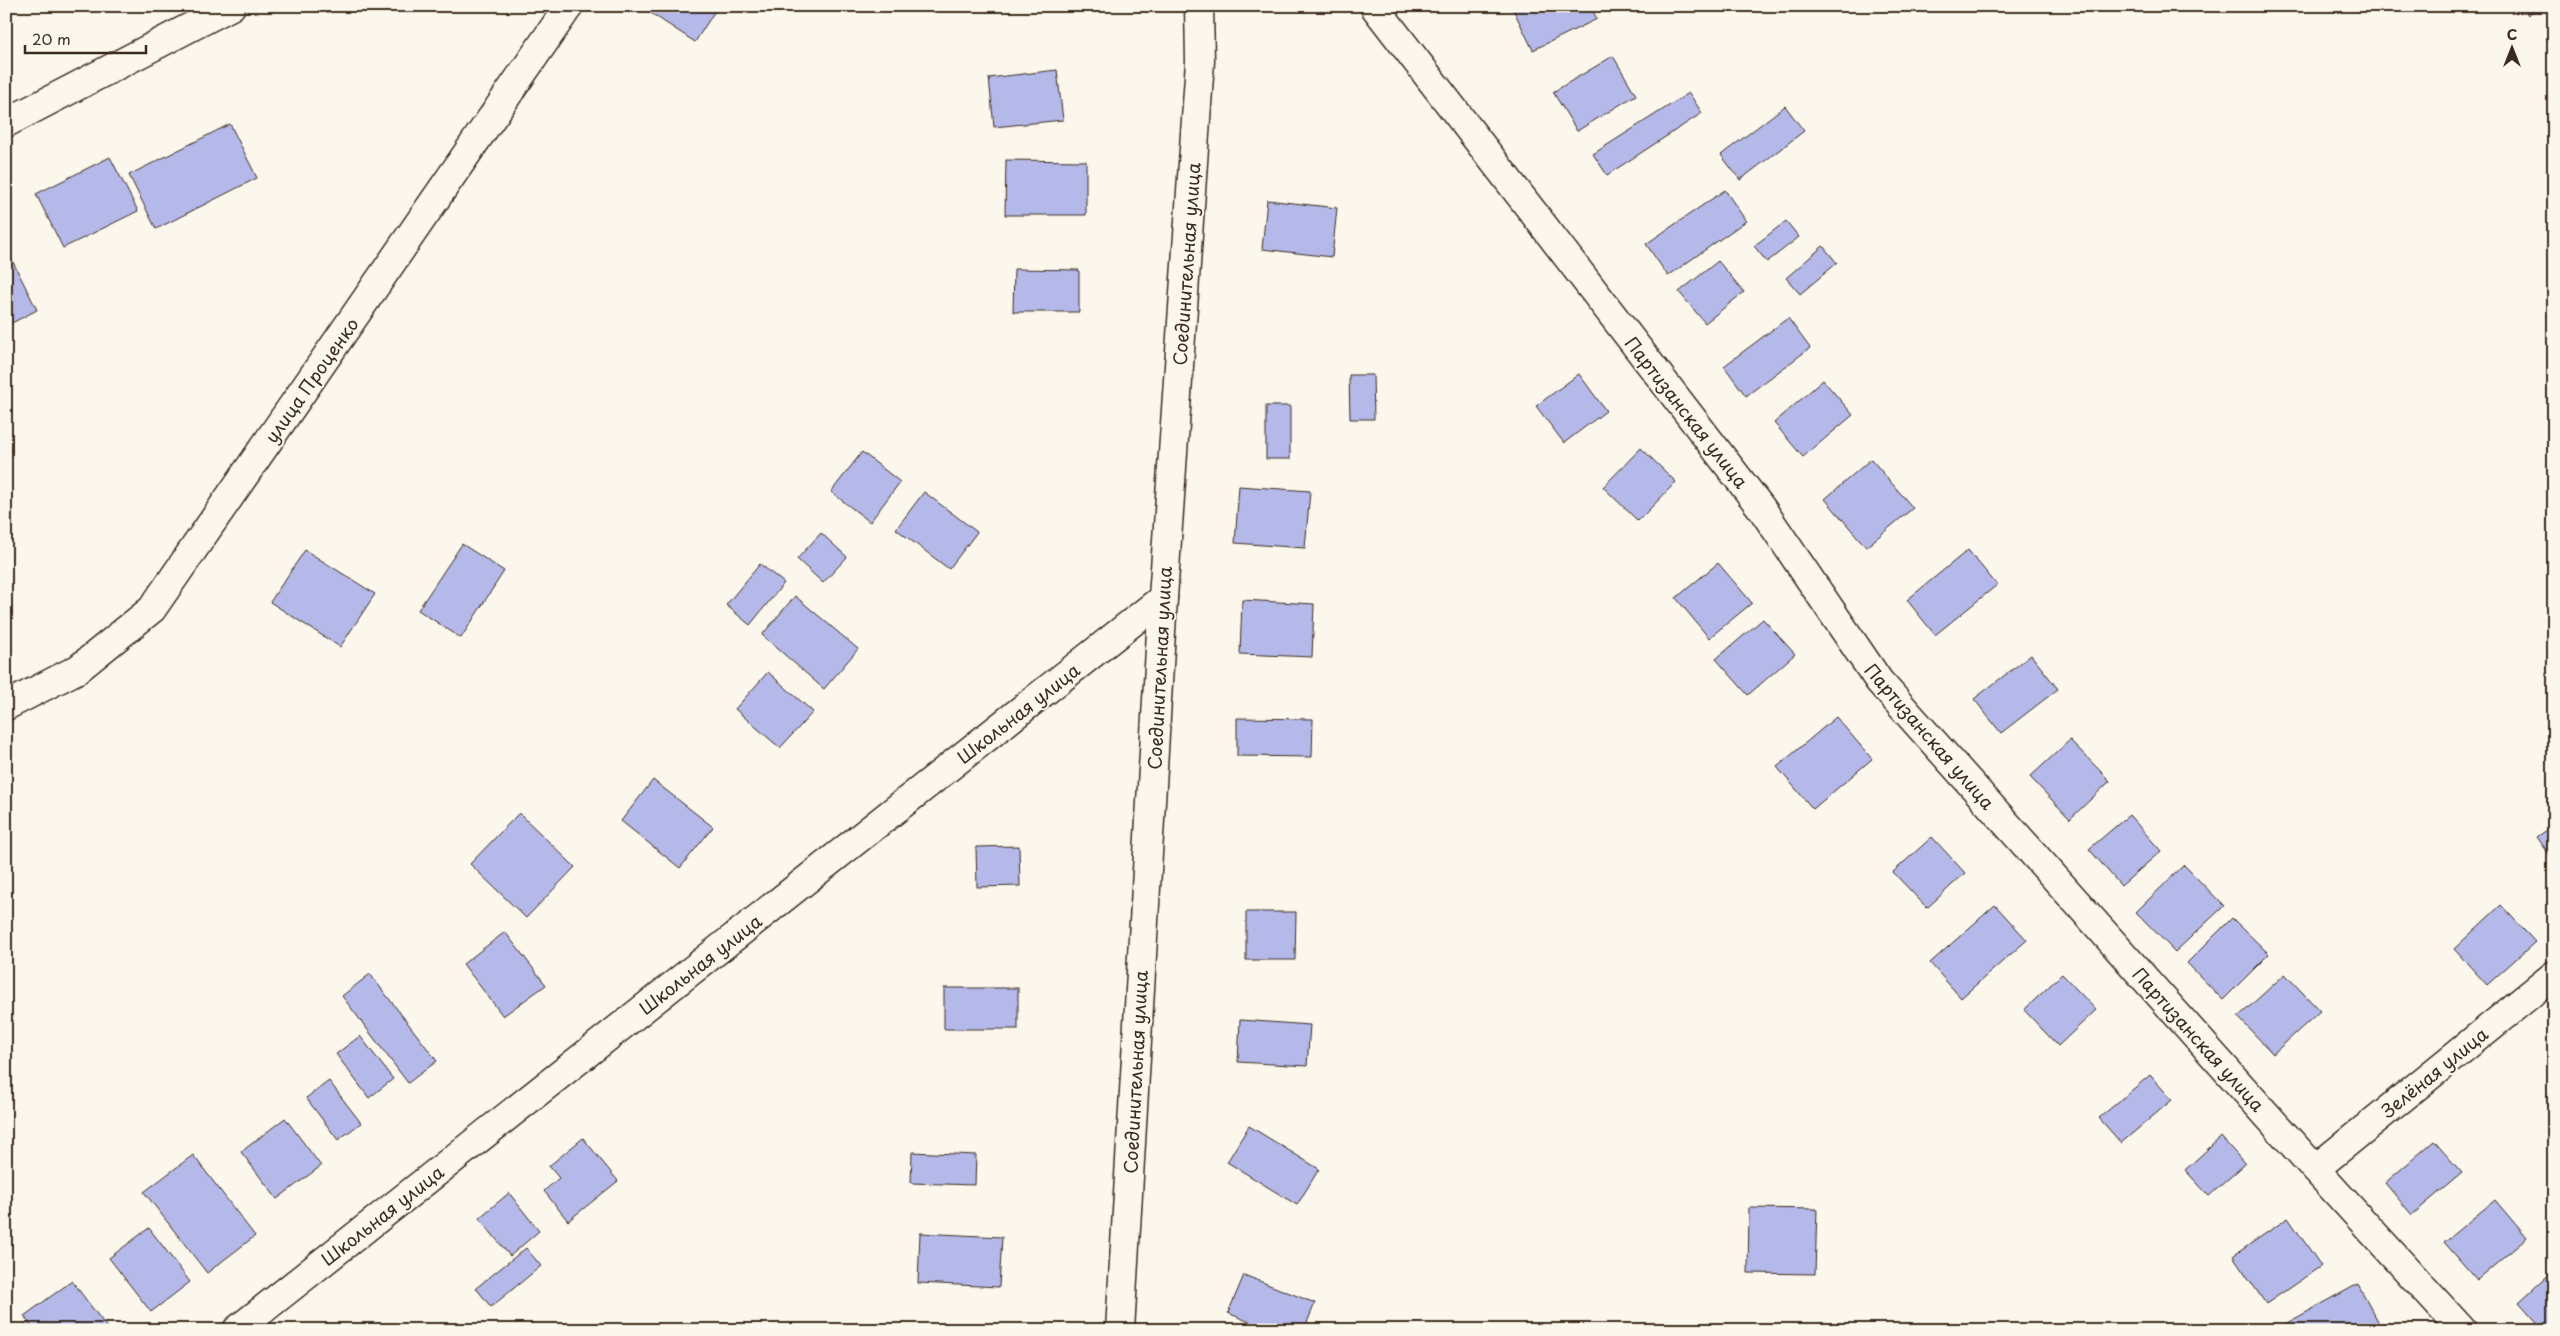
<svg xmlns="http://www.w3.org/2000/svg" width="2560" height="1336" viewBox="0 0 2560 1336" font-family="'Playpen Sans',sans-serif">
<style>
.building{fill:#b4b9ea;stroke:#3b2a1e}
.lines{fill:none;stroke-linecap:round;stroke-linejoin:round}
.minor-casing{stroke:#3b2a1e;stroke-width:31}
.tertiary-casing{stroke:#3b2a1e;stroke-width:31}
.minor{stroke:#fbf7ec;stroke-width:28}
.tertiary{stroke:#fbf7ec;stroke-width:28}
.labels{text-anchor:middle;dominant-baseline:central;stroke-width:4;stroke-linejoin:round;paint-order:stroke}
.street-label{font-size:18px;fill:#3b2a1e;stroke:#fbf7ec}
</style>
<rect width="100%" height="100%" fill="#fbf7ec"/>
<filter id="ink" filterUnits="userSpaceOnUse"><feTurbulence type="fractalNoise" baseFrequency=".02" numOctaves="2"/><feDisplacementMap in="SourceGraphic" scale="10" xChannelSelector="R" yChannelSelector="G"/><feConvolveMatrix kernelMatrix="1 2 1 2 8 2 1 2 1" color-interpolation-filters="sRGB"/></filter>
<g filter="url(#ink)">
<g class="building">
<path d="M640,6H718L695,42Z"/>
<path d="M1514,6H1590L1597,19L1533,50L1512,7Z"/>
<path d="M2521,6H2540L2528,15Z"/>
<path d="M1613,56L1636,95L1577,131L1553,92Z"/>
<path d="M1057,70L1063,120L994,127L989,78Z"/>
<path d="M1689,93L1702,113L1607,175L1593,154Z"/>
<path d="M1785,106L1804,131L1740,180L1721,155Z"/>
<path d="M230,124L257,178L156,229L129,175Z"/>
<path d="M110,157L138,211L63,248L36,194Z"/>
<path d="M1006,160L1086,161V215H1005Z"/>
<path d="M1725,190L1746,221L1668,276L1646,244Z"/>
<path d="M1267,200L1337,208L1332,257L1262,249Z"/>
<path d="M1786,221L1799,237L1767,262L1754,246Z"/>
<path d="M1823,246L1837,263L1800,294L1786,278Z"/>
<path d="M6,248L37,310L6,326Z"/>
<path d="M1718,261L1744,292L1705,323L1679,292Z"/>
<path d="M1014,269L1079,270V312H1013Z"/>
<path d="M1788,318L1810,348L1746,396L1724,366Z"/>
<path d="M1579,374L1606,411L1564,443L1536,406Z"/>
<path d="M1349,375H1373L1374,419H1350Z"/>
<path d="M1823,380L1853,415L1803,457L1774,423Z"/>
<rect x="1266" y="406" width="24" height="53"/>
<path d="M1641,448L1676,482L1638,521L1603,487Z"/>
<path d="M862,452L900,482L870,522L831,492Z"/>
<path d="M1871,459L1913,508L1866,547L1825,499Z"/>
<path d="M1239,486L1310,491L1305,548L1235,543Z"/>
<path d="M924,492L977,532L949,569L896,529Z"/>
<path d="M821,533L847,557L823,583L797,559Z"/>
<path d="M462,544L504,571L461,638L418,610Z"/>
<path d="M305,550L375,594L340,647L270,602Z"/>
<path d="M1968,550L1997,585L1935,635L1907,600Z"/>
<path d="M1718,563L1752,603L1709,638L1676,598Z"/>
<path d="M760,564L784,583L750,625L726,605Z"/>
<path d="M795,596L858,649L824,689L762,635Z"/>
<path d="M1242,600L1314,604L1312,657L1240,654Z"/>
<path d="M1763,619L1795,654L1748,695L1716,659Z"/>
<path d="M2031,655L2058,689L2001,733L1974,699Z"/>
<path d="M768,672L813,712L780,748L735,709Z"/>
<path d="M1836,717L1872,759L1813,809L1777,767Z"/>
<path d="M1237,718L1313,719L1312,757L1237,756Z"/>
<path d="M2070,740L2110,781L2070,819L2030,777Z"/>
<path d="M653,780L713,827L680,868L621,821Z"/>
<path d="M519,813L575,867L526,918L470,864Z"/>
<path d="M2129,815L2161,851L2121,886L2089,849Z"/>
<path d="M2554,825V861L2537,837Z"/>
<path d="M1932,837L1965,873L1927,908L1893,872Z"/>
<path d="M1019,846L1020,886L977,887L976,847Z"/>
<path d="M2184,865L2224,906L2175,952L2136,912Z"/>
<path d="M1995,905L2027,940L1961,998L1930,963Z"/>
<path d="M2501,905L2535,942L2487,985L2454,949Z"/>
<path d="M1246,912H1296L1295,960H1246Z"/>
<path d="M2232,918L2269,954L2223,1000L2187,963Z"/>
<path d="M505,932L546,985L503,1016L463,964Z"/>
<path d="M370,974L437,1061L408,1083L342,996Z"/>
<path d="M2062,974L2096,1010L2058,1046L2024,1010Z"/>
<path d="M2285,974L2320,1011L2273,1054L2238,1017Z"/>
<rect x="944" y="988" width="74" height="41"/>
<path d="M1240,1020L1310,1025L1307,1066L1238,1062Z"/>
<path d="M360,1036L393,1079L369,1098L336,1054Z"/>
<path d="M2150,1075L2172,1100L2121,1143L2099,1118Z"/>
<path d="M329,1081L361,1123L338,1140L306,1098Z"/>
<path d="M285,1118L321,1166L277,1199L241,1152Z"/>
<path d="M1249,1126L1319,1169L1297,1205L1227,1162Z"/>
<path d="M2221,1137L2245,1164L2209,1196L2185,1170Z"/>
<path d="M583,1138L618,1181L568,1221L544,1191L559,1178L549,1166Z"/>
<path d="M2434,1141L2462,1173L2412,1215L2385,1183Z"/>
<path d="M912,1152L976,1155L975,1185L911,1183Z"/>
<path d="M193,1155L255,1236L207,1273L144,1192Z"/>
<path d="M509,1193L539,1231L510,1256L479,1218Z"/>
<path d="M2495,1200L2527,1238L2477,1280L2444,1242Z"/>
<path d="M1749,1208L1817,1209L1815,1274L1748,1273Z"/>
<path d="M2288,1218L2321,1266L2266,1304L2233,1256Z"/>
<path d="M149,1228L190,1282L151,1312L109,1258Z"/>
<path d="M920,1233L1002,1237L999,1287L918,1283Z"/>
<path d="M526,1248L541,1266L491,1307L476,1288Z"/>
<path d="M2554,1270V1330H2544L2519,1302Z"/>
<path d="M1244,1275L1315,1303L1304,1330H1269L1228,1313Z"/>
<path d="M72,1281L109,1330H34L24,1316Z"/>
<path d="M2358,1284L2379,1323L2367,1330L2276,1329Z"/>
</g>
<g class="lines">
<g class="minor-casing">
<g id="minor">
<path d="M1374,6L1762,509L1879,681L2315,1169L2462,1330"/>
<path d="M6,123L231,6"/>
<path d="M6,706L78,669L152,609L569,6"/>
<path d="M2315,1169L2554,975"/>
<path d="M237,1330L1163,598"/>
</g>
</g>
<g class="tertiary-casing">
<path id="tertiary" d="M1120,1330L1163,598L1200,61L1199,6"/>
</g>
<use href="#minor" class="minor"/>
<use href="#tertiary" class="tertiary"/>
</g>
</g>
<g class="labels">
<g class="street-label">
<text transform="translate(1186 264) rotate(-86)">Соединительная улица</text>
<text transform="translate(311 380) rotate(-55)">улица Проценко</text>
<text transform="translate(1687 412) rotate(52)">Партизанская улица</text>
<text transform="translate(1159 668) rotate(-87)">Соединительная улица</text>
<text transform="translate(1018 713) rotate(-38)">Школьная улица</text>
<text transform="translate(1930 736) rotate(49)">Партизанская улица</text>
<text transform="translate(700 964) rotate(-38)">Школьная улица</text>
<text transform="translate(2199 1039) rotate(48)">Партизанская улица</text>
<text transform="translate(1135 1072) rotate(-87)">Соединительная улица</text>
<text transform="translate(2434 1072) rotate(-39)">Зелёная улица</text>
<text transform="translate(382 1215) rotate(-38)">Школьная улица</text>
</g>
</g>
<rect width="2560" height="1336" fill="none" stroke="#fbf7ec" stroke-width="25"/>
<rect x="12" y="12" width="2535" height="1311" fill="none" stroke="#3b2a1e" stroke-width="2" filter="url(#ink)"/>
<g transform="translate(2512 48)" stroke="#fbf7ec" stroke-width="4" paint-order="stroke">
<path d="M0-4L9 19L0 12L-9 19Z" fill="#3b2a1e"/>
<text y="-8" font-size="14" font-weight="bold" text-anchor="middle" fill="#3b2a1e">С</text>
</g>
<path d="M25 45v8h121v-8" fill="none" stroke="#3b2a1e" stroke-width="2.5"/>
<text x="32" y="45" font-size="15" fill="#3b2a1e" stroke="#fbf7ec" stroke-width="4" paint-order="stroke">20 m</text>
</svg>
